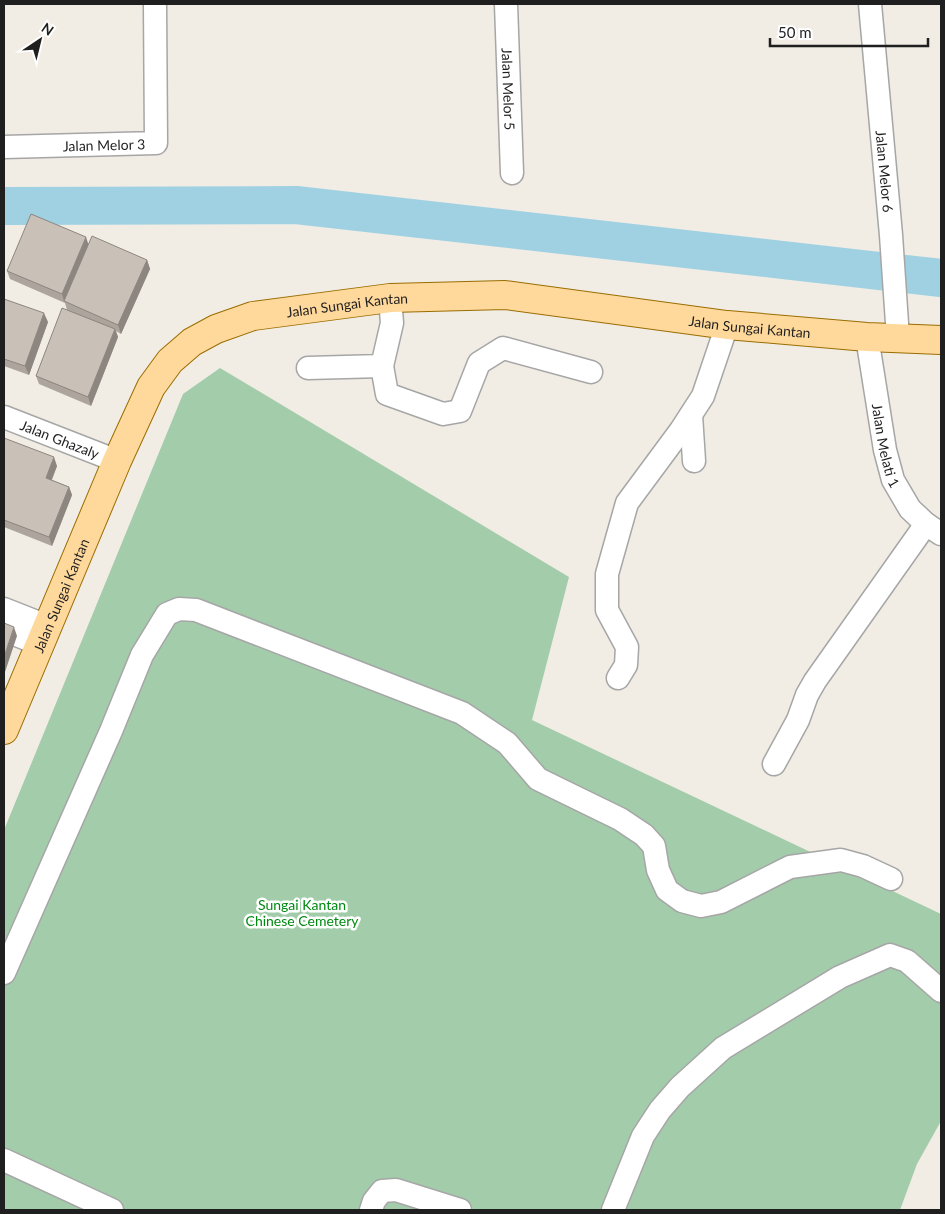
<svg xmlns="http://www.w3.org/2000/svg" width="945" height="1214" viewBox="0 0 945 1214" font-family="Lato,sans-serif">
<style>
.cemetery{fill:#a3ccab}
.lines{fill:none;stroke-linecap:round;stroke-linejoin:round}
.river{stroke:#a0d1e3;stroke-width:38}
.minor-casing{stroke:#a6a6a6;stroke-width:25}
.major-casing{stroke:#9a6d00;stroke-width:30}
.minor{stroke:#fff;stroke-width:22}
.major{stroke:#ffd89b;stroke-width:28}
.wall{fill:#ada59d}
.shaded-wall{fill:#8d8680}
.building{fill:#c9c0b7;stroke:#8d8680}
.labels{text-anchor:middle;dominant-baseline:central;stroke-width:5;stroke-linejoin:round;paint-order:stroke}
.street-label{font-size:14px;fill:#1f1f1f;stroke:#fff}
.park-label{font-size:14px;fill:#008a11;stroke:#fff}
</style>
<rect width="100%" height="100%" fill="#f1ede4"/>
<path class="cemetery" d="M220,368L569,577L532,720L941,914V1121L917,1164L900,1210H4V830L183,394Z"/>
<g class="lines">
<path class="river" d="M4,206L296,205L941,278"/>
<g class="minor-casing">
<g id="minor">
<path id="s1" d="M506,4L512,173"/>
<path id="s2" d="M870,4L891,235L898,338"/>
<path id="s3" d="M4,147L156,143L155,4"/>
<path id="s4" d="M867,337L885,450L893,480L910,509L926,524L941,534"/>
<path d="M382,366L387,394L443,414L460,411L479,363L503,348L591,372"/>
<path d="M308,368L382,366L392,323L390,298"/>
<path d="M691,415L694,461"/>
<path id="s5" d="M4,417L117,461"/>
<path d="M4,609L47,626"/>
<path d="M4,630L39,644"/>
<path d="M618,678L626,665L627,647L607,610V574L627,503L681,430L703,396L727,325"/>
<path d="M774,764L798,720L807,695L815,681L926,524"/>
<path d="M4,973L111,731L142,655L167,614L179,609L196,610L462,713L507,743L538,779L620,819L644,835L654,846L658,870L667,890L682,901L701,906L721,902L790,867L841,860L863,866L891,879"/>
<path d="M4,1160L112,1210"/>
<path d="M371,1210L374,1201L382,1191L396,1190L460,1210"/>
<path d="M613,1210L643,1136L660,1110L680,1087L723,1048L840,977L890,955L907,961L941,991"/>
</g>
</g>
<g class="major-casing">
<g id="major">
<path id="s6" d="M4,730L117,461L151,387L170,361L192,342L216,329L253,316L390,298L505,295L727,325L867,337L941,340"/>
</g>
</g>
<use href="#minor" class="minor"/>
<use href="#major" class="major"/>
</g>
<g class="wall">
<path d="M89,245L147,260L150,269L121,334L116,331L118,337L91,406L39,384L36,376L67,310L65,303L10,279L7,271Z"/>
<path d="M4,299L48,322L29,375L4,366Z"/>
<path d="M4,438L57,466L52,480L69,487L72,495L52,546L4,527Z"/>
</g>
<g class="shaded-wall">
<path d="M86,237L89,246L64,301L62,294Z"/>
<path d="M147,260L150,269L121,334L118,325Z"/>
<path d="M44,313L48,322L29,375L25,366Z"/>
<path d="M115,329L118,337L91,406L88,397Z"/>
<path d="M54,457L57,466L49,486L46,478Z"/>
<path d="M69,487L72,495L52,546L49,537Z"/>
<path d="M14,627L17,636L4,675V657Z"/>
</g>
<g class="building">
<path d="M31,214L86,237L62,294L7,271Z"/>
<path d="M92,236L147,260L118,325L64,301Z"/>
<path d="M4,299L44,313L25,366L4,359Z"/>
<path d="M62,308L115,329L88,397L36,376Z"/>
<path d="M4,438L54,457L46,478L69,487L49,537L4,520Z"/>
<path d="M4,623L14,627L4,657Z"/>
</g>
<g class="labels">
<g class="street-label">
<text stroke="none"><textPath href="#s1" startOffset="85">Jalan Melor 5</textPath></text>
<text stroke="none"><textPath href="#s3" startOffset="100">Jalan Melor 3</textPath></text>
<text stroke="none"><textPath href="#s2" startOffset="168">Jalan Melor 6</textPath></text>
<text stroke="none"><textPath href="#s6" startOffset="596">Jalan Sungai Kantan</textPath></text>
<text stroke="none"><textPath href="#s6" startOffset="1001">Jalan Sungai Kantan</textPath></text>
<text stroke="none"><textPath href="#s5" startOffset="60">Jalan Ghazaly</textPath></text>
<text stroke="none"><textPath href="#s4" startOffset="110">Jalan Melati 1</textPath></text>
<text stroke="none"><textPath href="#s6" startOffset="146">Jalan Sungai Kantan</textPath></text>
</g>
<g class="park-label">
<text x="302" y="904">Sungai Kantan<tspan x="302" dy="16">Chinese Cemetery</tspan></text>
</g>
</g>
<rect width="945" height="1214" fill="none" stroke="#1f1f1f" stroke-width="10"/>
<g transform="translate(40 40) rotate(35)" stroke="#ffffff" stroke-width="4" paint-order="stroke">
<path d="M0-4L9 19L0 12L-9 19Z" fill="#1f1f1f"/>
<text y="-8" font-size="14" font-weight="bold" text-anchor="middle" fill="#1f1f1f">N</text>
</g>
<path d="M770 38v8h158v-8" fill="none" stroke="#1f1f1f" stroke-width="2.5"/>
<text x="778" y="38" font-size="15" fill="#1f1f1f" stroke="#ffffff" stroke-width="4" paint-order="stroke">50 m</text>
</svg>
